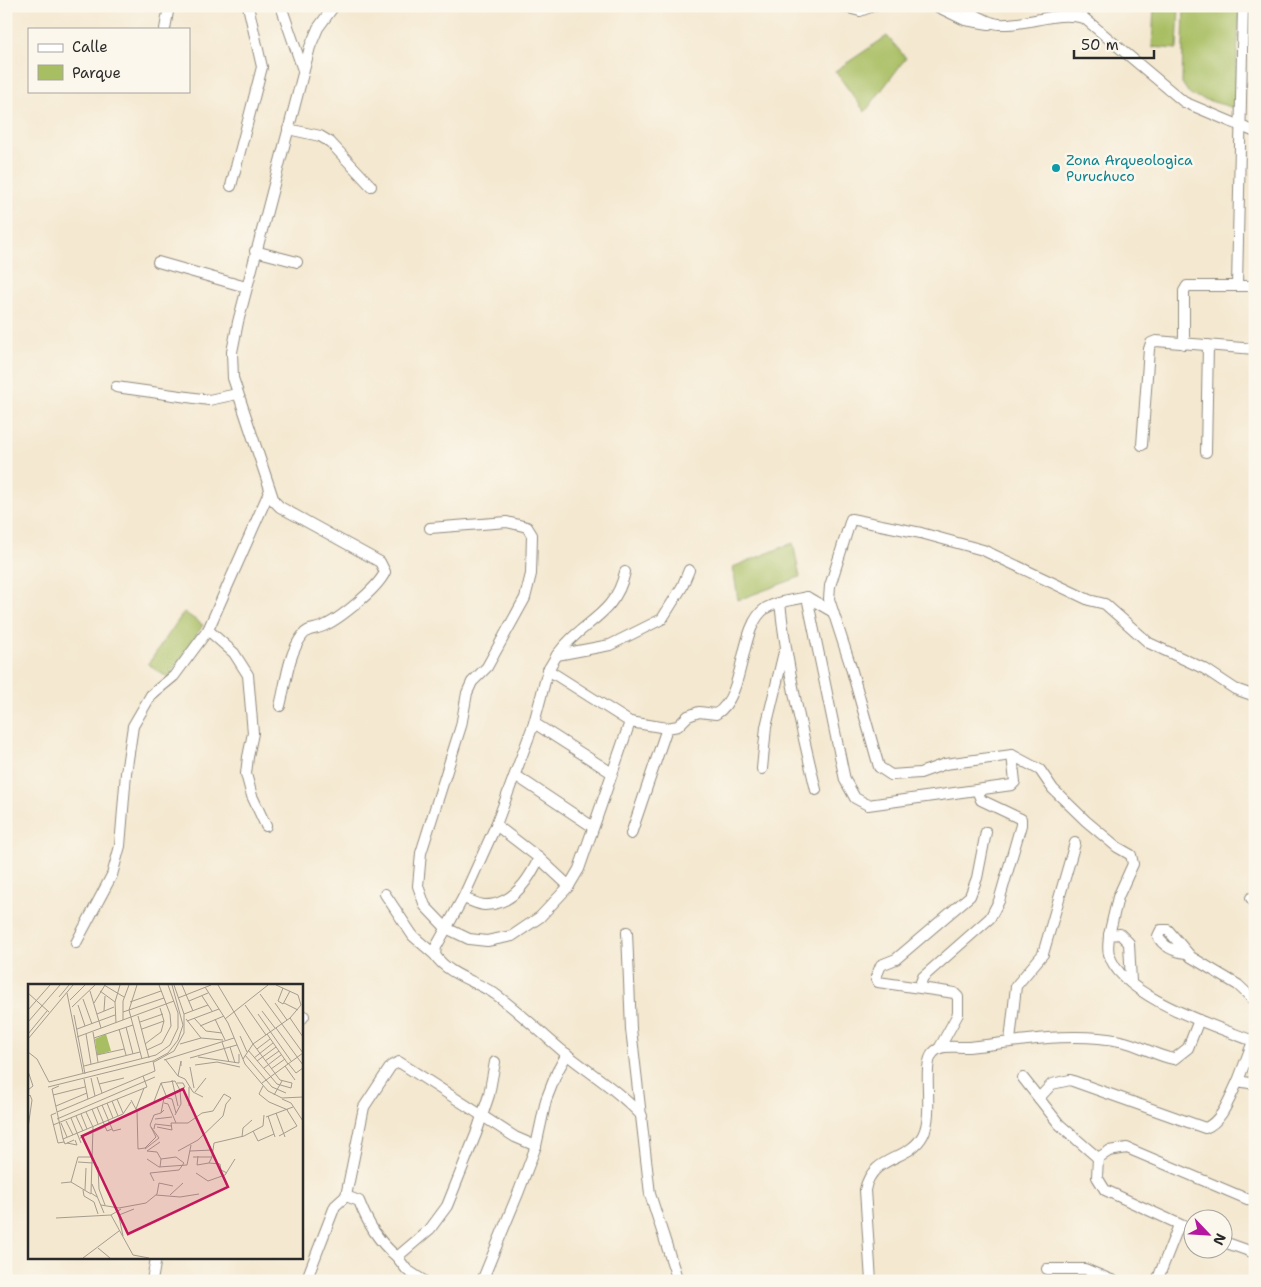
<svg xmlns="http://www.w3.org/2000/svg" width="1261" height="1287" viewBox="0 0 1261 1287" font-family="'Shantell Sans',sans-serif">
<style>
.green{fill:#a8be62;stroke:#6a7446}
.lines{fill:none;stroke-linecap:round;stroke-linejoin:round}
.street-casing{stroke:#908a7e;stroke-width:12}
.street{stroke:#fff;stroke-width:10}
.culture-dot{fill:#0f9aa8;stroke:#fbf7ec;stroke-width:2}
.labels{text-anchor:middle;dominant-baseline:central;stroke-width:5;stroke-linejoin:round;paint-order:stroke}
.culture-label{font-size:14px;fill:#0d838f;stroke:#fbf7ec;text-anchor:start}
.inset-road{fill:none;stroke:#a49c8e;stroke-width:1}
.view{fill:#c2185b;fill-opacity:0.15;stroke:#c2185b;stroke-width:2.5}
.inset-edge{fill:none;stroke:#2b2b2b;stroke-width:2.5}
</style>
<rect width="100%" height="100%" fill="#fbf7ec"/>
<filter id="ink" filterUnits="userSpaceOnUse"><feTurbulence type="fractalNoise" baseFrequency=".02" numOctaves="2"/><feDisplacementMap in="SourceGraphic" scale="10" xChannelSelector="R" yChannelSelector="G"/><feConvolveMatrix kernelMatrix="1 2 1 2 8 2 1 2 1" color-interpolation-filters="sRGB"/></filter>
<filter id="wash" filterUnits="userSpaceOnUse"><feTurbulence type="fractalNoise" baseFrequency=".0096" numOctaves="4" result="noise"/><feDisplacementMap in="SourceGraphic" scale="20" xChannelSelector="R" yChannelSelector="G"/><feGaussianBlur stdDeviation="1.12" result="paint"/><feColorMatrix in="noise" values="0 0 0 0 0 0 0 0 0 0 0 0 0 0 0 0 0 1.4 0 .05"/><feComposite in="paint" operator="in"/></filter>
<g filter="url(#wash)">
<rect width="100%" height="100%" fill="#f4e8d0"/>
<g class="green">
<path d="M1154,6H1179L1177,49L1152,47Z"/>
<path d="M1184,6H1240L1234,108L1190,95L1182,83Z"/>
<path d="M887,36L906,58L865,112L835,71Z"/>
<path d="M793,543L800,577L738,600L733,567Z"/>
<path d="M184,612L203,625L168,678L148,664Z"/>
</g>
</g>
<g filter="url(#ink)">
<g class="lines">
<g class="street-casing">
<g id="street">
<path d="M281,6L303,70"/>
<path d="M841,6L860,11L873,6"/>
<path d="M936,6L965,20L989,24"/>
<path d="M959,6C971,12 986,23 999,24C1028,26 1055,10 1084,18L1184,102L1255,132"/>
<path d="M165,29L169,6"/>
<path d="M288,129L320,136L330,142L371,186"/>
<path d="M231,186L262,67L248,6"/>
<path d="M255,251L297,262"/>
<path d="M158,262L246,287"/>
<path d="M1237,286L1243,6"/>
<path d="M1184,344V291L1187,286H1255"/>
<path d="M116,387L209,400L237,394"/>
<path d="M1142,445L1149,349L1151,343L1156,341L1255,349"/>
<path d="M1206,452L1208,345"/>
<path d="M430,528L507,522L527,527L532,535L531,574L525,598L487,667L472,682L467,693L461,726L421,853L418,886L425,906L446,928L469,939L487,941L512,936L540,917L569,886L579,869L630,722L548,670"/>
<path d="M807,597L845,780L855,798L868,805L1012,785L1015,782L1012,755"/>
<path d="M780,603C787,667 801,728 816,790"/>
<path d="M208,630L234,653L248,675L253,733L248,757L246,774L252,796L266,826"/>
<path d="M557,655C581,621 615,617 625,572"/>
<path d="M280,706C286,683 288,655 302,636C308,628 313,630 321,627C338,621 378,588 385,572L380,562L280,507L274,501L233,378L232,352L238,322L310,47L318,28L334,6"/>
<path d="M630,722L667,728L678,726L688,716L699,712L716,714C747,695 738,626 766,608C777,601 795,600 807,597L833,612"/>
<path d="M534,723L612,773"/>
<path d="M762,769L766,727L784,652"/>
<path d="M515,775L593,827"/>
<path d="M496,825L539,858L569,886"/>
<path d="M631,834L667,728"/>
<path d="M385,894L413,936L435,955"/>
<path d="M463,898C470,900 478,905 485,905C513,905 529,880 539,858"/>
<path d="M1251,898L1255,903"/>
<path d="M627,932L631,1029L650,1194L678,1281"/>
<path d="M1109,935L1118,897L1133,864L1131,855L1117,847L1086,821L1053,789L1040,770L1012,755L945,764L920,773L891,775L879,767L850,664L829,599L830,586L851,519L921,533L983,550L1089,600L1105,604L1149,643L1205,669L1235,689L1255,696"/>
<path d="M76,943L112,875L120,846L126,773L133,726L151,695L174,676L208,630L270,490"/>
<path d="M1186,953C1175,952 1162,946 1158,936L1161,930H1168L1191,957L1238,985L1255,1001"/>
<path d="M1131,982L1129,943L1120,934L1109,935C1109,941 1107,948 1109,954C1121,997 1215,1026 1253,1041"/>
<path d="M922,988L921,982L923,977L990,918L999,901L1021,825V819L981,800L977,790"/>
<path d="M301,1020L304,1016"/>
<path d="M1010,1041L1016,986L1043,954L1075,843"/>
<path d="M940,1047L958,1014V997L954,993L948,992L878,982L876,977L881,965L896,959L970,896L977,878L986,832"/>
<path d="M1023,1078L1059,1124L1098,1158L1097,1177L1105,1190L1194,1231"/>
<path d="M1238,1081L1255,1036"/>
<path d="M1039,1098L1052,1084L1070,1080L1205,1128C1222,1122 1230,1097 1238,1081L1255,1084"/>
<path d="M642,1116C619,1091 591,1074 565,1053C542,1034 520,1012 495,994C476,981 448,975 435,955L436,947L463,898L496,825L534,723L548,670L557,655L610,645L662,619L682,587L689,570"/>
<path d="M1098,1158L1109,1151L1127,1148L1247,1199L1255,1200"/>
<path d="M346,1196L364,1107L391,1066L399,1062L515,1137L536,1146"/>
<path d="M1224,1242L1255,1253"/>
<path d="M1047,1269H1085L1114,1281"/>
<path d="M152,1281L156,1258"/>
<path d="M306,1281L335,1206L346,1196L359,1201C368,1224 378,1241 397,1257"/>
<path d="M424,1281L407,1270L397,1257L430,1229L447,1206L476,1134L489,1095L495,1062"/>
<path d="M482,1281L519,1191L536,1146L546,1100L557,1072L567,1054"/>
<path d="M871,1281L865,1190C872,1154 909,1162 923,1135C935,1112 921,1066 933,1053C941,1043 957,1048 969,1047C1018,1042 1071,1031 1120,1041C1139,1044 1155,1056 1174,1059L1188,1048L1199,1020"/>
<path d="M1157,1281L1179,1225"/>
<path d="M1255,1281V1280"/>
</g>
</g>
<use href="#street" class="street"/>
</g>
</g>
<circle class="culture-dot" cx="1056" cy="168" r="5"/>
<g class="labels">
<g class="culture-label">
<text x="1066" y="160">Zona Arqueologica<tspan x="1066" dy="16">Puruchuco</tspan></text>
</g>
</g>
<g transform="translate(28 984)">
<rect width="275" height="275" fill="#f4e8d0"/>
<path d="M78,50L83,67L69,71L67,55Z" fill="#a8be62"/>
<path class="inset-road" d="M76,1L96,13M109,1L101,26L114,75M154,1L165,27M190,1L225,60L252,96L264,99L263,104L249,100L220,66M177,3L200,39L217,80L240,107L254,114L275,113M255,4L250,17L255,20L262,7M62,7L73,44M72,7L87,18M0,9L21,28M39,9L55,89M232,10L275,69M174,12L184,27M31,13L41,1M150,14L183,1M55,15L64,40M42,16L57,1M161,17L180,9M102,18L133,7M66,19L77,1M247,19L259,36M256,19L270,26M50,21L57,42M217,21L238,51M44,23L67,1M0,26L22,1M76,27L77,12M234,27L247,44M95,28L136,14M69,30L86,23M156,30L180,21M230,30L263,77M46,31L57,90M110,32L121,74M166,34L178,47L194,49M262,34L275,53M158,35L173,54L195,56M187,35L197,56M197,35L240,1M95,36V17L101,1M159,37L191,25M0,38L32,1M112,38L135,30M88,39L87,18L92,1M172,42L196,32M98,43L105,70M248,44L275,81M49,45L87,31M91,45L98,71M114,45L136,37M65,48L70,78M0,50L19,27M58,50L63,80M239,50L260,80M212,52L219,68M49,53L146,17M66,54L105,41M0,55L45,1M194,58L201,78M117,60L133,48L136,37L132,24M152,60L173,54M202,63L207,79M229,65L242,55M119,66L134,59L143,42L142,30L131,1M0,68L9,75L21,98L128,71L142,61L150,44V29L140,1M69,71L96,65M217,71L244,103L258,109M170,73L211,79V70M162,74L209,61M226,74L245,59M137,75L150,92L157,95L165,108L175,113M215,75L225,60L262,34L273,21L270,11L248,1M136,76L206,54M229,77L248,63M237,77L251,67M126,78L146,67L156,49V30L146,1M260,79L268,89L275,84M167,81L189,78L212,83M56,82L112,68M257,82L267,96M162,83L166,104M236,84L253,71M243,85L257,75M0,87L5,102L0,106M150,92L153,77V82M69,93L74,109M63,94L67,112M56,95L60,115M144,96L150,122M133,99L139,114L144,115L148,129M149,99H155L157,103L152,106M234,99L275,69M71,100L96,94M31,102L24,105L35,155L37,160L46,156M235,102L231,110L241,118L260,126M20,103L125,77L140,69L150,56L155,41L144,1M167,108L178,94M25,111L57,103M246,111L254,97M0,113L2,111L4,116L0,144M89,115L95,129M254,115L263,119L275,137M103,116L109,127L110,165L117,164L128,153L122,141L126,131L133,129M84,117L90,132M79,119L85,134M136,119L140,120L148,139H160L174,129L185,127L196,110L203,114L198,120L195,132L170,156L150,167M125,120L133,99L147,97L152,106L153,120L147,131M74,121L85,147L93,145M28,122L59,109M161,122V103M69,123L79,147L84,145M64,125L70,140M108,125L116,104M136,126L133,129L136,114M29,128L127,87L125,77M58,128L65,143L63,209L69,213M28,129L23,131L30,159L36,158M248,129L257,153M53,130L59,145M48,132L55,147M240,132L247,153M238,133L265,123M43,134L53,159M29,135L127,93M127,135L144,133M38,137L45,151M33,139L39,153M25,141L119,103L115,92M129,143L144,146L143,139H148M126,145L127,140L144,142M225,147L230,157L246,150M251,152L269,142L259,126M214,153L215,144L224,136M52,154L77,143M35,155L95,130L103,118M39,159L49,161L47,156M117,165L131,154L123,143M185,166L186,159L216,152L235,142L236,131M119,167L129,168L133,175M119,167L132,158M162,167L185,166L184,173H165M170,172L169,181L181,179M184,173L181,179L192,180L193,186L199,189M119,175L131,183L159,181L163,161M50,178L65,179M66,180L70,183L71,205L77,221M168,189L180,197L197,191L207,175M126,197L122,189L151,186L156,179L148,173L133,175L132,183M43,198L50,173H65M33,199L43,198L63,210M64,200L76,229M55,206L56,212L66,218L70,230M57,206L58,184M128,211L152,213L171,210M142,211L155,199M73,221L91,224L118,219L129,210L131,199L145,202M90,228L95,252M83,231L105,271L121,274M91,231L106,225M28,234L83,231L93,225M70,264L82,274M55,274L91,247"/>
<path class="view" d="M155,105L200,203L100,250L54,152Z"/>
<rect width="275" height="275" class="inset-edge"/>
</g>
<rect width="1261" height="1287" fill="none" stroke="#fbf7ec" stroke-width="25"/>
<rect x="28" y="28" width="162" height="65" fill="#fbf7ec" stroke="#a8a59f"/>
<rect x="38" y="44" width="25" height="8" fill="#ffffff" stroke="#a8a59f"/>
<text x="72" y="52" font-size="15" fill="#2b2b2b">Calle</text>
<rect x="38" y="65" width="25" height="15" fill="#a8be62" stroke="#a8a59f"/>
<text x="72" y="78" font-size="15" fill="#2b2b2b">Parque</text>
<g transform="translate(1208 1234) rotate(115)"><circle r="24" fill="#fbf7ec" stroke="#a8a59f"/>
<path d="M0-4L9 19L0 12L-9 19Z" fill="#b5179e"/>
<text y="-8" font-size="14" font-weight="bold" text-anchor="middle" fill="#2b2b2b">N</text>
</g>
<path d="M1074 50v8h80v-8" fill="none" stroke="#2b2b2b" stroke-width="2.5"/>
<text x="1081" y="50" font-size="15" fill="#2b2b2b" stroke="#fbf7ec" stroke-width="4" paint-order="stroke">50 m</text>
</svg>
